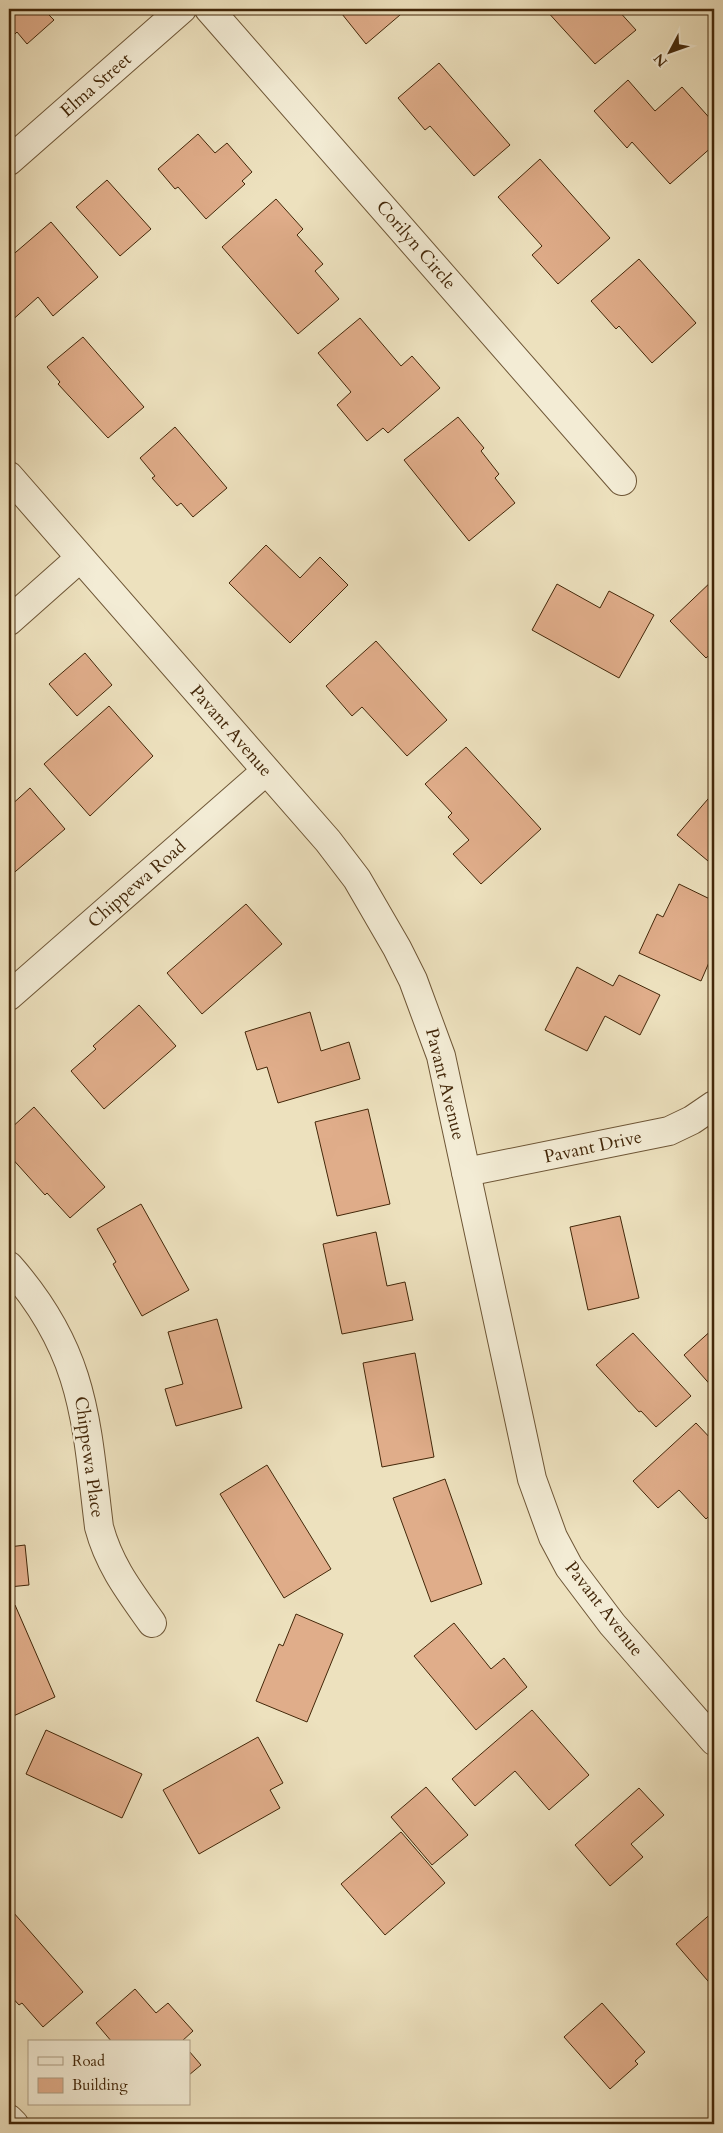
<svg xmlns="http://www.w3.org/2000/svg" width="723" height="2133" viewBox="0 0 723 2133" font-family="Cardo,serif">
<style>
.building{fill:#e0ad8a;stroke:#432709}
.lines{fill:none;stroke-linecap:round;stroke-linejoin:round}
.minor-casing{stroke:#6e5636;stroke-width:30}
.minor{stroke:#f3ecd5;stroke-width:28}
.labels{text-anchor:middle;dominant-baseline:central;stroke-width:4.5;stroke-linejoin:round;paint-order:stroke}
.street-label{font-size:18px;fill:#432709;stroke:#f3ecd5}
</style>
<rect width="100%" height="100%" fill="#ede1be"/>
<filter id="stains"><feTurbulence type="fractalNoise" baseFrequency=".004" numOctaves="4"/><feColorMatrix values="0 0 0 0 .2 0 0 0 0 .09 0 0 0 0 .02 0 0 0 .5 -.17"/></filter>
<radialGradient id="worn" r=".72"><stop offset=".6" stop-color="#630" stop-opacity="0"/><stop offset="1" stop-color="#630" stop-opacity=".3"/></radialGradient>
<g class="building">
<path d="M9,9H46L44,10L54,20L27,44L17,32L9,40Z"/>
<path d="M338,9H407L366,44Z"/>
<path d="M545,9H617L636,30L595,64Z"/>
<path d="M439,63L510,145L474,176L430,126L425,130L398,98Z"/>
<path d="M628,80L655,111L682,87L714,123V145L670,184L632,142L627,148L594,111Z"/>
<path d="M198,134L215,153L227,143L252,172L242,181L245,184L206,219L178,187L175,189L158,169Z"/>
<path d="M540,159L610,238L558,284L532,255L542,246L498,197Z"/>
<path d="M107,180L151,229L120,256L76,207Z"/>
<path d="M276,199L303,229L297,235L323,264L315,271L339,299L298,334L222,247Z"/>
<path d="M51,222L98,277L53,316L38,297L9,323V258Z"/>
<path d="M639,259L696,323L652,363L619,326L616,329L591,301Z"/>
<path d="M360,318L401,366L412,356L440,388L388,433L383,428L367,441L337,405L351,392L318,353Z"/>
<path d="M83,337L144,407L108,438L58,384L60,382L47,367Z"/>
<path d="M458,417L484,448L481,451L499,474L495,478L515,503L469,541L404,460Z"/>
<path d="M175,427L227,488L193,517L181,503L177,506L152,478L155,476L140,458Z"/>
<path d="M266,545L300,578L320,557L348,585L290,643L229,583Z"/>
<path d="M714,579V651L706,658L670,621Z"/>
<path d="M557,584L600,608L609,591L654,615L619,678L532,630Z"/>
<path d="M376,641L447,720L407,756L362,707L352,716L326,686Z"/>
<path d="M85,653L112,685L77,716L49,684Z"/>
<path d="M109,706L153,756L90,816L44,764Z"/>
<path d="M466,747L541,829L481,884L453,854L469,840L448,817L452,813L425,784Z"/>
<path d="M30,788L65,829L9,877V807Z"/>
<path d="M714,792V866L677,835Z"/>
<path d="M679,884L714,901V923L711,931L714,933V951L701,981L639,953L657,914L663,917Z"/>
<path d="M246,904L282,944L202,1014L167,973Z"/>
<path d="M577,967L613,986L619,975L660,995L640,1035L605,1016L587,1051L545,1030Z"/>
<path d="M139,1005L176,1046L104,1109L71,1071L96,1049L93,1046Z"/>
<path d="M310,1012L321,1051L349,1042L360,1079L278,1103L267,1067L257,1070L245,1032Z"/>
<path d="M34,1107L105,1187L70,1218L47,1193L45,1195L9,1155V1130Z"/>
<path d="M368,1109L390,1204L337,1216L315,1122Z"/>
<path d="M141,1204L189,1290L142,1316L113,1264L116,1262L97,1229Z"/>
<path d="M620,1216L639,1298L588,1310L570,1227Z"/>
<path d="M376,1232L387,1286L405,1282L413,1320L342,1334L323,1244Z"/>
<path d="M217,1319L242,1408L176,1426L165,1389L183,1384L168,1332Z"/>
<path d="M714,1328V1389L684,1355Z"/>
<path d="M633,1333L691,1396L656,1427L641,1411L639,1412L596,1365Z"/>
<path d="M415,1353L434,1457L382,1467L363,1363Z"/>
<path d="M696,1423L714,1442V1511L706,1519L679,1490L658,1508L633,1481Z"/>
<path d="M9,1434L12,1460L9,1461Z"/>
<path d="M267,1465L331,1569L284,1598L220,1494Z"/>
<path d="M445,1479L482,1584L431,1602L393,1498Z"/>
<path d="M25,1545L29,1585L9,1587V1547Z"/>
<path d="M15,1605L55,1697L9,1718V1608Z"/>
<path d="M296,1614L343,1634L307,1722L256,1701L279,1644L283,1646Z"/>
<path d="M454,1623L491,1669L504,1658L527,1687L476,1730L414,1656Z"/>
<path d="M532,1710L589,1775L549,1810L515,1771L475,1806L452,1779Z"/>
<path d="M46,1730L142,1774L122,1818L26,1774Z"/>
<path d="M258,1737L283,1783L270,1790L280,1808L199,1854L163,1790Z"/>
<path d="M426,1787L468,1835L432,1865L391,1817Z"/>
<path d="M639,1788L664,1815L631,1844L643,1857L610,1886L575,1845Z"/>
<path d="M401,1832L445,1883L385,1935L341,1884Z"/>
<path d="M714,1911V1988L676,1944Z"/>
<path d="M13,1912L83,1992L43,2027L22,2003L19,2005L9,1994V1915Z"/>
<path d="M135,1989L156,2013L168,2003L193,2031L181,2042H112L96,2023Z"/>
<path d="M602,2003L645,2052L635,2061L638,2064L610,2089L564,2037Z"/>
<path d="M189,2051L201,2065L189,2075Z"/>
</g>
<g class="lines">
<g class="minor-casing">
<g id="minor">
<path d="M209,9L622,481"/>
<path d="M9,161L182,9"/>
<path d="M9,476L328,841L357,879L397,948L413,980L441,1056L532,1479L553,1537L569,1567L612,1624L714,1741"/>
<path d="M9,621L80,558"/>
<path d="M9,996L266,771"/>
<path d="M466,1172L669,1131L692,1120L714,1105"/>
<path d="M9,1266C85,1352 86,1420 99,1527C109,1565 130,1592 152,1623"/>
<path d="M9,2119L14,2124"/>
</g>
</g>
<use href="#minor" class="minor"/>
</g>
<g class="labels">
<g class="street-label">
<text transform="translate(96 85) rotate(-41)">Elma Street</text>
<text transform="translate(416 245) rotate(49)">Corilyn Circle</text>
<text transform="translate(231 731) rotate(49)">Pavant Avenue</text>
<text transform="translate(137 884) rotate(-41)">Chippewa Road</text>
<text transform="translate(445 1084) rotate(76)">Pavant Avenue</text>
<text transform="translate(593 1147) rotate(-12)">Pavant Drive</text>
<text transform="translate(89 1457) rotate(82)">Chippewa Place</text>
<text transform="translate(604 1609) rotate(52)">Pavant Avenue</text>
</g>
</g>
<rect width="723" height="2133" fill="none" stroke="#ede1be" stroke-width="30"/>
<rect x="10" y="10" width="703" height="2113" fill="none" stroke="#432709" stroke-width="2.5"/>
<rect x="15" y="15" width="693" height="2103" fill="none" stroke="#432709"/>
<rect x="28" y="2040" width="162" height="65" fill="#f3ecd5" stroke="#ad9d83"/>
<rect x="38" y="2057" width="25" height="8" fill="#f3ecd5" stroke="#ad9d83"/>
<text x="72" y="2066" font-size="15" fill="#432709">Road</text>
<rect x="38" y="2078" width="25" height="15" fill="#e0ad8a" stroke="#ad9d83"/>
<text x="72" y="2090" font-size="15" fill="#432709">Building</text>
<g transform="translate(670 52) rotate(229)" stroke="#f3ecd5" stroke-width="4" paint-order="stroke">
<path d="M0-4L9 19L0 12L-9 19Z" fill="#432709"/>
<text y="-8" font-size="14" font-weight="bold" text-anchor="middle" fill="#432709">N</text>
</g>
<rect width="100%" height="100%" filter="url(#stains)"/>
<rect width="100%" height="100%" fill="url(#worn)"/>
</svg>
